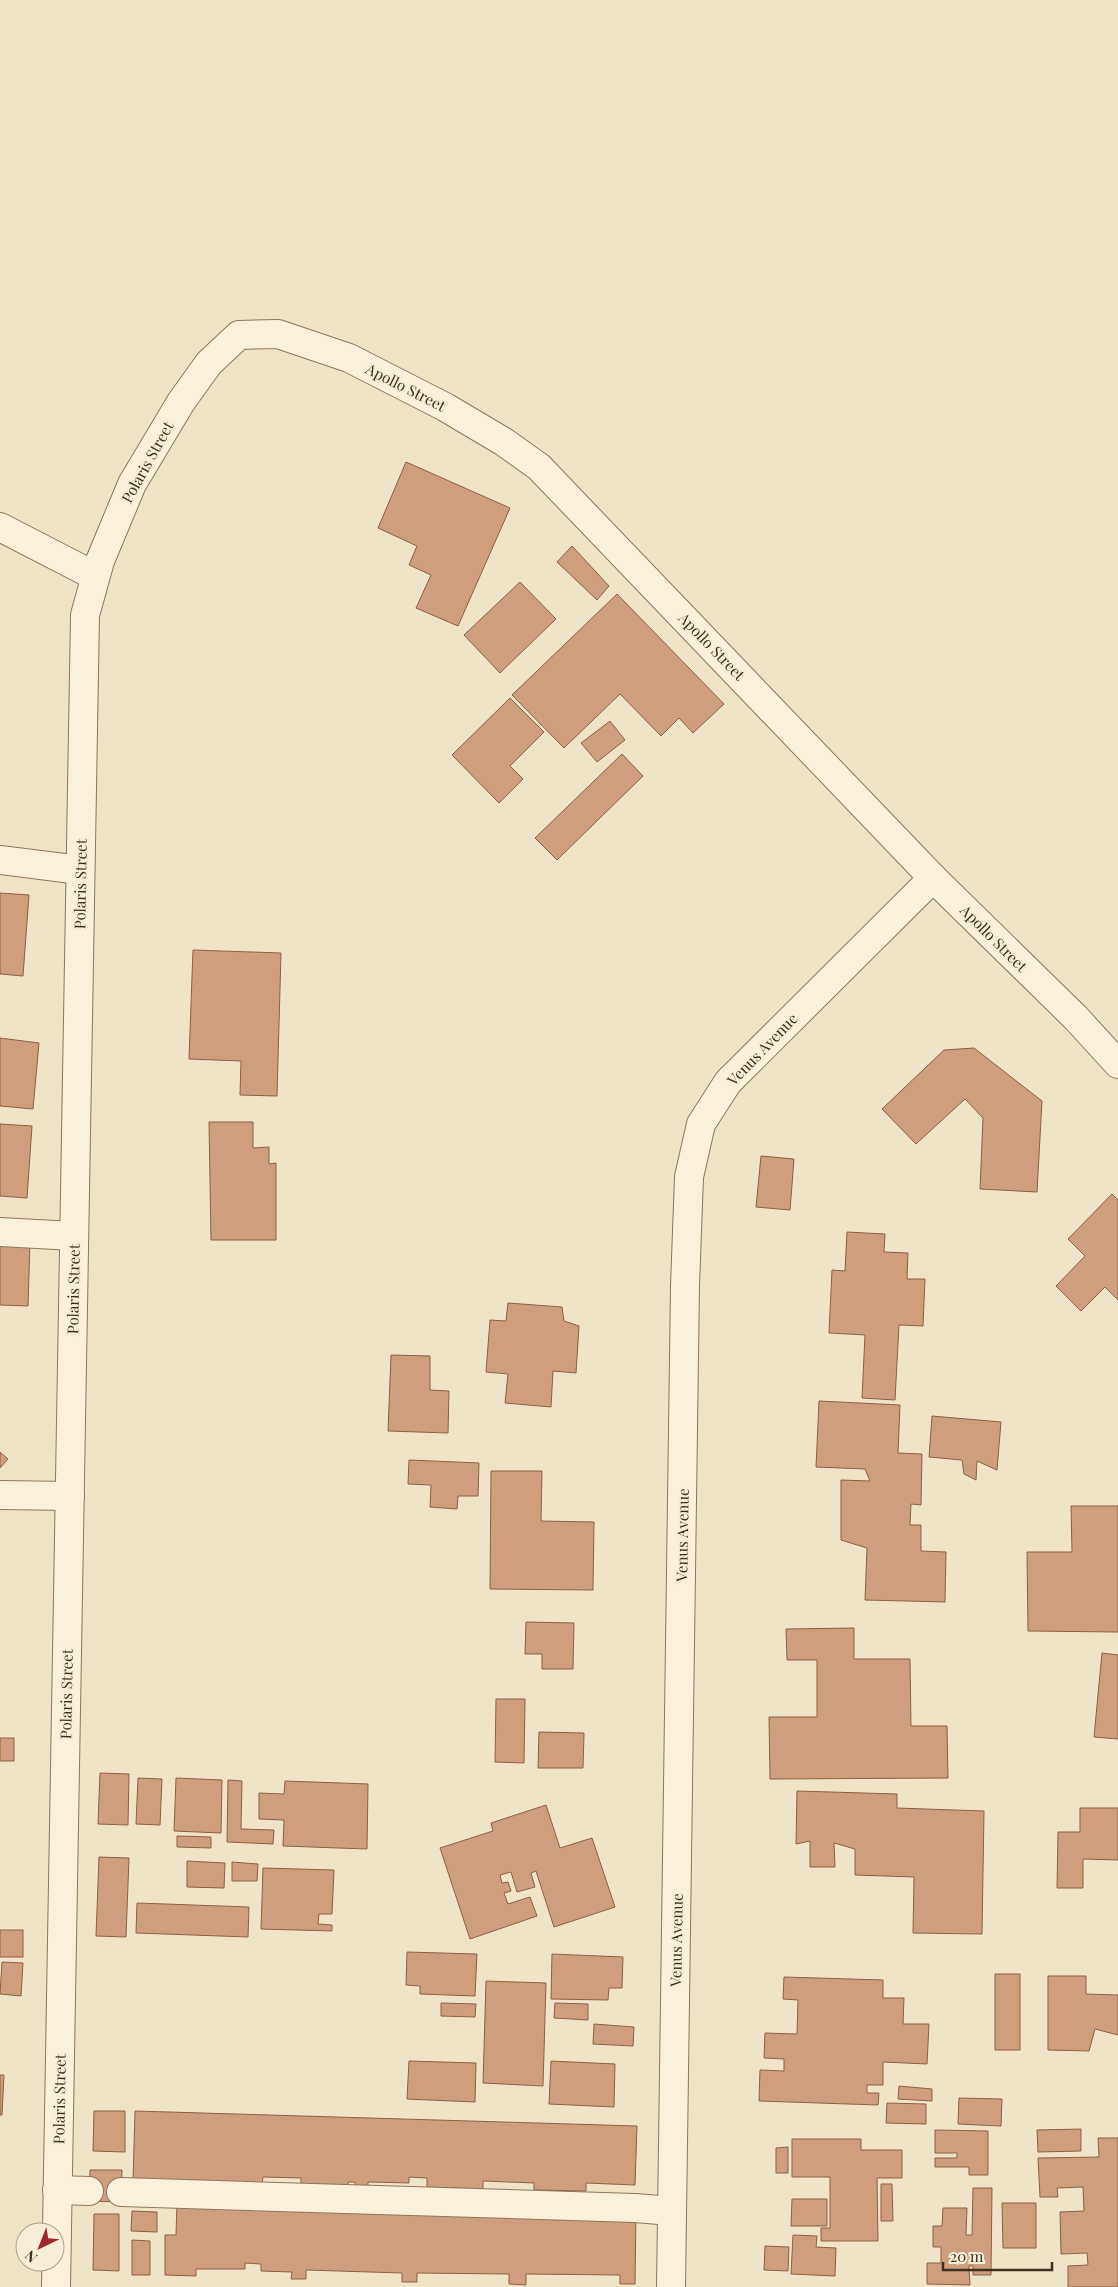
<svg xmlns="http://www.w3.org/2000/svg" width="1118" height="2287" viewBox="0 0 1118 2287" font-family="'Playfair Display',serif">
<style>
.building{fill:#cf9f7d;stroke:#8d5f41}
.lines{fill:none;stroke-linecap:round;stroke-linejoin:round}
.street-casing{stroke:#8d765c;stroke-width:30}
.street{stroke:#faf1dc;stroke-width:28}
.labels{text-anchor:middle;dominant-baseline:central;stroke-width:5;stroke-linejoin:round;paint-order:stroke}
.street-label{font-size:15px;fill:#3d2e20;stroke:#f7eed8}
</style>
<rect width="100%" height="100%" fill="#f0e4c8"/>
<g class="building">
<path d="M406,462L510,508L458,626L416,608L431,575L409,565L417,546L378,528Z"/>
<path d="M572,546L609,586L597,600L557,562Z"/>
<path d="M520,582L556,619L500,673L464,635Z"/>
<path d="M617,594L724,704L693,733L679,718L661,736L620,694L564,748L512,695Z"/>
<path d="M510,698L544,732L510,766L523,779L499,803L452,755Z"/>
<path d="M610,721L625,740L597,762L581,743Z"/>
<path d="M622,754L643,776L557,860L535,838Z"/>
<path d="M0,893L29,895L23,976L0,974Z"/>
<path d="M193,950L281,953L277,1096L240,1095L241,1061L189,1059Z"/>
<path d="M0,1038L39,1043L33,1109L0,1106Z"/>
<path d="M974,1048L1042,1101L1037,1192L980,1189L983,1118L965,1099L916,1144L882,1109L944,1050Z"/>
<path d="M209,1122H253V1148L269,1147V1164L276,1163V1240H211Z"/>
<path d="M0,1124L32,1126L27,1198L0,1196Z"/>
<path d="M761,1156L794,1159L790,1210L756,1207Z"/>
<path d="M1112,1194L1118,1200V1300L1105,1287L1081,1311L1056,1286L1085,1256L1068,1239Z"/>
<path d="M847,1232L885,1234L884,1252L908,1253L907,1279H925L923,1326L899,1325L895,1400L862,1398L865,1335L829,1333L832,1270L845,1271Z"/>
<path d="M0,1241L30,1242L28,1306L0,1305Z"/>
<path d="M508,1303L562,1307L564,1321L579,1326L576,1373L553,1371L551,1407L505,1403L508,1374L486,1372L490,1320L506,1321Z"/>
<path d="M391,1355L430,1356V1390L449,1391L448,1433L388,1431Z"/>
<path d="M819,1401L900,1405L898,1453L922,1454L921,1505L911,1504L910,1525H921V1551L946,1552L945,1602L865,1600L867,1548L841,1540V1480L870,1481L865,1469L816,1467Z"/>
<path d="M932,1416L1001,1422L997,1470L977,1461L976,1480L964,1474L962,1460L929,1457Z"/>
<path d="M0,1452L8,1459L0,1468Z"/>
<path d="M409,1460L479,1463L478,1496H458L457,1509L430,1507L431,1485L408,1484Z"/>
<path d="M491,1471H542L541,1521L594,1522L593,1590L490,1589Z"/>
<path d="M1071,1506H1118V1632L1028,1631L1027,1552H1072Z"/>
<path d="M526,1622L574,1623L573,1669H542V1654H525Z"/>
<path d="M854,1628V1659H910L911,1726H947L948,1778L770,1779L769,1717H817V1660H787L786,1629Z"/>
<path d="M1102,1653L1118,1655V1739L1094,1737Z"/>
<path d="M496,1699H525L524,1763L495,1762Z"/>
<path d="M539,1732L584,1733L583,1768H538Z"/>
<rect x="0" y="1738" width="14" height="23"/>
<path d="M100,1773L129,1774L128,1825L98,1824Z"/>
<path d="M138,1778L162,1779L160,1825L136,1824Z"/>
<path d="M176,1778L222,1780L221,1833L174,1831Z"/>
<path d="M228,1780L242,1781L241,1829L274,1830L273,1844L227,1842Z"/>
<path d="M285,1781L368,1784L367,1849L283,1846L284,1820L259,1819V1793L284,1794Z"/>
<path d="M797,1791L897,1794V1808L984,1811L982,1934L913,1933L914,1877L855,1875V1849L834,1843L835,1867H810V1841L796,1844Z"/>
<path d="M546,1805L560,1848L592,1838L615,1907L554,1927L536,1871L531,1873L535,1887L517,1892L511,1872L500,1875L502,1883L508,1882L511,1891L504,1893L508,1904L530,1897L537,1916L470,1939L440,1848L493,1831L491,1823Z"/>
<path d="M1080,1808H1118V1860L1083,1859V1888H1057L1058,1832H1080Z"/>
<path d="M177,1836L211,1837V1848L177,1847Z"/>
<path d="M99,1857L129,1858L126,1937L96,1936Z"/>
<path d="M187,1861L225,1863L224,1888L187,1887Z"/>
<path d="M232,1862L258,1864L257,1881H232Z"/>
<path d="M263,1868L334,1870L332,1914H319L318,1924L332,1925V1931L261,1929Z"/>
<path d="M137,1903L249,1907L248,1937L136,1933Z"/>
<rect x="0" y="1930" width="23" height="27"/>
<path d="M407,1952L477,1954L475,1996L420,1994V1986L406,1985Z"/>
<path d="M552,1954L623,1957L622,1988H609L608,2000L551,1999Z"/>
<path d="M2,1962L23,1963L21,1996L0,1994Z"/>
<rect x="995" y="1974" width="25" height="76"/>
<path d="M1048,1976H1086V1994L1118,1995V2035L1095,2029L1089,2051L1048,2050Z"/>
<path d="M784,1977L883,1980V1998H904L903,2024H929L927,2064L883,2062V2085H867V2093H879L878,2105L759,2101L760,2070L784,2071V2059L764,2058L765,2033L797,2034L798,2000L783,1999Z"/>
<path d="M486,1981L546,1983L543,2086L483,2083Z"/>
<path d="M441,2003L476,2004L475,2017L441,2016Z"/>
<path d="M555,2003L588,2004V2020L554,2018Z"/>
<path d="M594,2024L634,2027L633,2046L593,2044Z"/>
<path d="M409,2061L476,2063L475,2102L407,2099Z"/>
<path d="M551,2061L615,2064L614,2107L549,2104Z"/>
<path d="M0,2075H4L2,2115H0Z"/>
<path d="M899,2086L932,2089V2101L898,2099Z"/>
<path d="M959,2098L1002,2099L1001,2126L958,2124Z"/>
<path d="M887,2103L926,2104V2124L886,2123Z"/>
<path d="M94,2111H125V2152L93,2151Z"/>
<path d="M135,2111L637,2126L635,2185L586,2183V2191L534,2190V2183L483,2181V2189L427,2187V2178L409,2177V2183L368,2182V2189H355V2182H348V2187L301,2185V2178L263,2177L262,2185L133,2181Z"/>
<path d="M1081,2129V2151L1038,2152L1037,2130Z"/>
<path d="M935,2130L988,2131V2175H969V2167H935V2158H957V2153H935Z"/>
<path d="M1098,2138H1118V2287H1068V2266L1088,2265L1087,2253L1061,2254L1060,2212L1084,2211L1083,2187L1057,2188L1058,2197H1040L1038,2158L1099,2157Z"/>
<path d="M792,2139H861V2150H902V2178H877L878,2241H821V2228H830V2177H792Z"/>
<path d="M788,2147V2173H776V2148Z"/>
<path d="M90,2170H122L121,2202L89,2201Z"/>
<path d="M881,2184H892L893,2221H881Z"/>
<path d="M973,2188H992L991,2275H973V2266H969L970,2285L927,2284V2263H941V2247H933V2226H942L943,2208H967L966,2235H972Z"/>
<path d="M792,2199H827V2226H791Z"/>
<path d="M177,2202L636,2210L635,2284H620V2275L526,2274V2285L509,2284V2274L417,2273V2282H402V2273L306,2270V2279H291L292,2272L261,2271V2264L245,2263V2269H196V2276L165,2275V2235H176Z"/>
<path d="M1002,2203H1036V2248H1003Z"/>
<path d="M132,2211L157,2212V2232L131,2231Z"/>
<path d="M94,2214H119V2271L93,2270Z"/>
<path d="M793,2235L817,2236L816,2247L836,2248L835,2276L791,2274Z"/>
<path d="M132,2240L150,2241V2275H132Z"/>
<path d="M765,2246L789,2247L788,2271L764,2270Z"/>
</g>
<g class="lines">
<g class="street-casing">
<g id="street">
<path d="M0,527L95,576"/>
<path d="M0,860L80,870"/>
<path d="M0,1232L74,1236"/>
<path d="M0,1495L70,1496"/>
<path d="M57,2190L89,2191"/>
<path d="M121,2192L635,2208L672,2211"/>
<path d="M56,2287L85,615L100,561L132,484L181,402L209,363L239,335L278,334L349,358L445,407L504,442L539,467L933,878L1076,1018L1118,1064"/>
<path d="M671,2287L685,1286L689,1177L701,1124L728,1082L933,878"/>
</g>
</g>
<use href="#street" class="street"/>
</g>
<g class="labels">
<g class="street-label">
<text transform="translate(406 387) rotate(27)">Apollo Street</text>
<text transform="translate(147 462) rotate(-61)">Polaris Street</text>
<text transform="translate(712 646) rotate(46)">Apollo Street</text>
<text transform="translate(80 884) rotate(-89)">Polaris Street</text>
<text transform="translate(994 938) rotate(45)">Apollo Street</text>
<text transform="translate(762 1049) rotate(-46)">Venus Avenue</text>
<text transform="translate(73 1289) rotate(-89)">Polaris Street</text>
<text transform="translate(682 1535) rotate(-89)">Venus Avenue</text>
<text transform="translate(66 1694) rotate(-89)">Polaris Street</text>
<text transform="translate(676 1940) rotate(-89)">Venus Avenue</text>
<text transform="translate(59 2099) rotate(-89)">Polaris Street</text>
</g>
</g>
<g transform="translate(40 2247) rotate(223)"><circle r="24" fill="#f7eed8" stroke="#ada18e"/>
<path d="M0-4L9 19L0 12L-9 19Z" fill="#9e2a2b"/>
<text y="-8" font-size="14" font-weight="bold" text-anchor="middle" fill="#3d2e20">N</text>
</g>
<path d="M943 2262v8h109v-8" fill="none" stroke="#3d2e20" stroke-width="2.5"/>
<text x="950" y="2262" font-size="15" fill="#3d2e20" stroke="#f7eed8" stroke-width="4" paint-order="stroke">20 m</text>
</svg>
